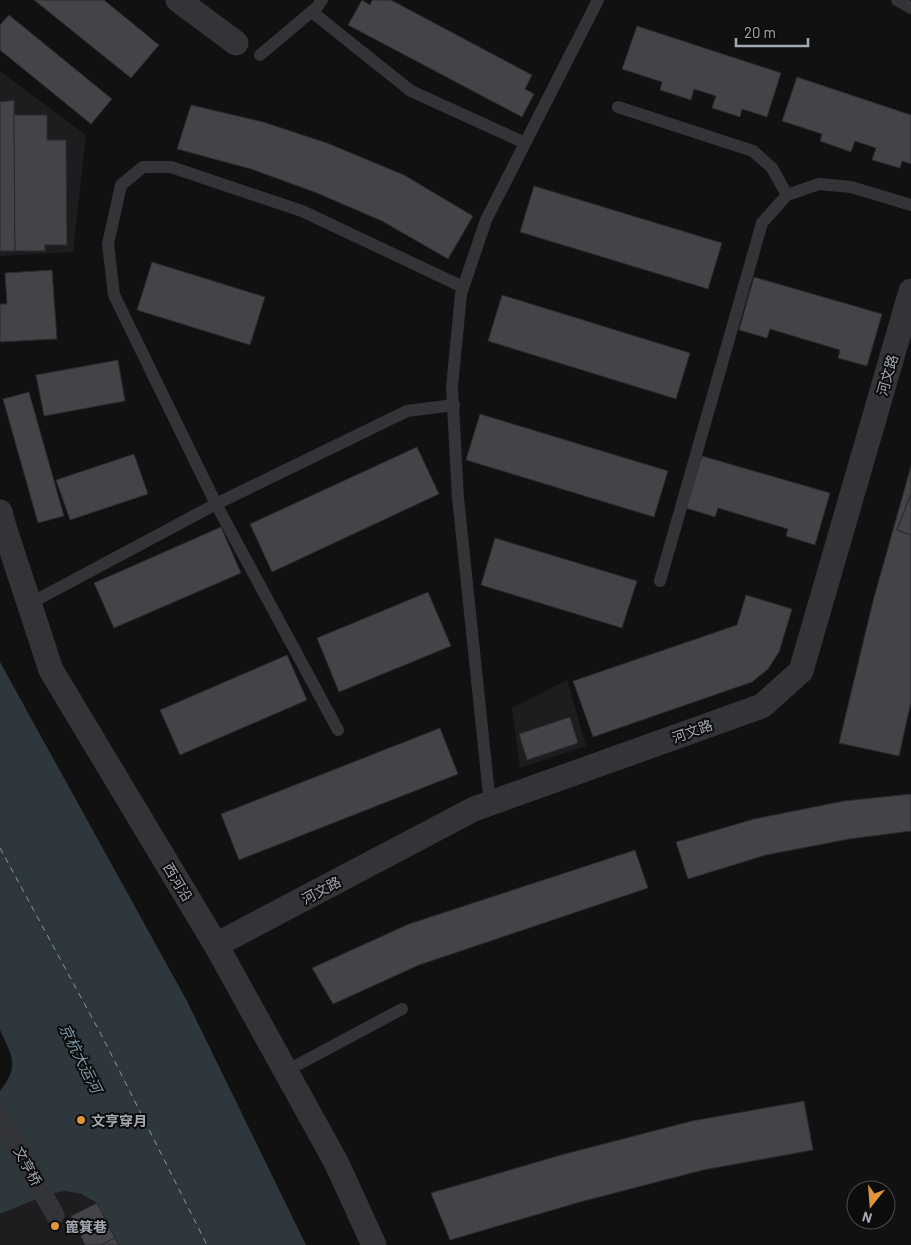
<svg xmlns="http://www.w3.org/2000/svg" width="911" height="1245" viewBox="0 0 911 1245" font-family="Barlow,'Noto Sans SC',sans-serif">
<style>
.built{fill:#1d1d1f}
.water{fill:#2e373b}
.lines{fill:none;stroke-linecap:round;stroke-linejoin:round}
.ferry{stroke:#7d9aaa;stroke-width:1;stroke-dasharray:6 5;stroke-linecap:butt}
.building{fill:#424448;stroke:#2b2b2e}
.service{stroke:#323437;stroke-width:12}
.pedestrian{stroke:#323437;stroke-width:19}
.minor{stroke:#323437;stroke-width:25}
.poi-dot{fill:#e1953a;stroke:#0c0c0d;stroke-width:2}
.labels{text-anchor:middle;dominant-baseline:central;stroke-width:4;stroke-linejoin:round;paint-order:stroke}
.street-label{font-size:14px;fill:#a3a9b2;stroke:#0c0c0d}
.poi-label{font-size:14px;font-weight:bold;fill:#a3a9b2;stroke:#0c0c0d;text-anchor:start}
.water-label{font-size:15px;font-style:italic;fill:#7d9aaa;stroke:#0c0c0d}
</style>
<rect width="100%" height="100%" fill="#111112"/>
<g class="built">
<path d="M0,71L86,135L73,252L0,256Z"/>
<path d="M567,680L586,746L520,768L512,708Z"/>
<path d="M65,1191L81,1194L97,1203L119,1245H0V1214L49,1194Z"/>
</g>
<path class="water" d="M0,662L187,1001L306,1245H119L97,1203L81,1194L65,1191L49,1194L0,1214V1091C20,1066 12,1056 0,1030Z"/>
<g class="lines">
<path class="ferry" d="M0,848L103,1038L207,1245"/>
</g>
<g class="building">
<path d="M34,0H104L159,45L131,78Z"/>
<path d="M362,0L370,5L372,0H391L532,75L525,89L534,94L522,117L348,25Z"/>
<path d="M9,15L112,99L91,124L0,50V25Z"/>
<path d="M637,26L781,73L767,117L742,109L740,117L712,108L716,96L694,89L691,100L660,90L662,82L622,69Z"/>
<path d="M797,77L911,115V164L902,161L900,168L872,160L876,148L855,141L851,152L820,141L822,134L782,121Z"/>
<path d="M14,100L15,251H0V102Z"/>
<path d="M191,105L263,122L327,143L404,175L473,216L448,259L382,221L317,193L251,169L177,149Z"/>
<path d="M14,115H47V140H66L67,245H45V251H15Z"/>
<path d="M534,186L722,243L708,289L520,232Z"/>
<path d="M152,262L265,297L250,345L137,310Z"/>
<path d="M52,270L57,339L0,342V304H7L5,273Z"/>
<path d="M754,277L882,314L867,366L838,358L840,350L770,329L767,338L739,330Z"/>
<path d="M502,295L690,353L676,399L488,341Z"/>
<path d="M118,360L125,401L44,416L36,375Z"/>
<path d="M29,392L64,516L38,523L3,399Z"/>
<path d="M480,414L668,471L654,517L466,460Z"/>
<path d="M417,447L439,494L272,572L250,524Z"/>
<path d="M134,454L148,494L70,520L56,480Z"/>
<path d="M702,456L830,493L815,545L786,536L788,529L718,508L715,517L686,508Z"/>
<path d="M911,466V494L897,530L911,535V702L899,756L839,743L873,601Z"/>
<path d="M911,494V535L897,530Z"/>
<path d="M221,527L241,573L114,628L94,583Z"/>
<path d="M495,538L637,581L622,628L481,585Z"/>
<path d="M428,592L451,646L339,692L317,638Z"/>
<path d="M746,595L792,609L779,652L768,669L752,682L593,737L573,681L737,625Z"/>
<path d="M287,655L307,700L180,755L160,710Z"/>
<path d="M570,717L578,743L527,760L519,734Z"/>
<path d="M440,728L458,774L239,860L221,814Z"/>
<path d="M911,794V831L849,839L766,855L688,879L676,842L754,819L844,801Z"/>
<path d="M635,850L648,888L419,965L333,1004L312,968L409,924Z"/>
<path d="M804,1101L813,1150L703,1170L580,1202L450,1240L431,1193L561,1155L692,1121Z"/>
<path d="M97,1203L115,1238L101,1245H85L71,1216Z"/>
<path d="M115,1238L119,1245H101Z"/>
</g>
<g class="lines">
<g class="service">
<path d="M897,0L911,8"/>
<path d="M312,12L411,91L525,143"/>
<path d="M260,55L317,7L322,0"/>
<path d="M618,107L753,151L772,168L787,195"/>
<path d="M660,581L762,223L787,195L819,184L851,187L911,205"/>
<path d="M29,604L216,504L407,411L454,405"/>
<path d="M338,730L216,504L114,295L108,244L121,185L143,167H171L302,211L463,287"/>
<path d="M490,804L458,498L452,387L461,294L486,220L598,0"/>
<path d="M286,1071L402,1009"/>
</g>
<path class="pedestrian" d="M0,1116L55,1215"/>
<g class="minor">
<path d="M178,0L236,43"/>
<path d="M0,512L5,530L51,670L216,945L336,1162L374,1245"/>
<path d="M216,945L474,809L762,706L801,671L911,291"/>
</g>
</g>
<g class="poi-dot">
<circle cx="81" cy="1120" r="5"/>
<circle cx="55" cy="1226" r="5"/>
</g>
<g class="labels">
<g class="street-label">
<text transform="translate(887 375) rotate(-74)">河文路</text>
<text transform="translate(692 731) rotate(-20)">河文路</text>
<text transform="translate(178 882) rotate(59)">西河沿</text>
<text transform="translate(321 890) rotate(-28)">河文路</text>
<text transform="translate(28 1166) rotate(61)">文亨桥</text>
</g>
<g class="poi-label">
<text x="91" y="1120">文亨穿月</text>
<text x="65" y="1226">篦箕巷</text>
</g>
<g class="water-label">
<text transform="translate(81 1058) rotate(63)">京杭大运河</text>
</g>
</g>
<g transform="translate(871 1205) rotate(197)"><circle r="24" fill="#0c0c0d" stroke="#484b4f"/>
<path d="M0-4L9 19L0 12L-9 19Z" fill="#e1953a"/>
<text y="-8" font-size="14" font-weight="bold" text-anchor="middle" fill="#a3a9b2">N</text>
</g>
<path d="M736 38v8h72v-8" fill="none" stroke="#a3a9b2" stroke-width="2.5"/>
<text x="744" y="38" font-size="15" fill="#a3a9b2" stroke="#0c0c0d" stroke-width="4" paint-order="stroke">20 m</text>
</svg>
